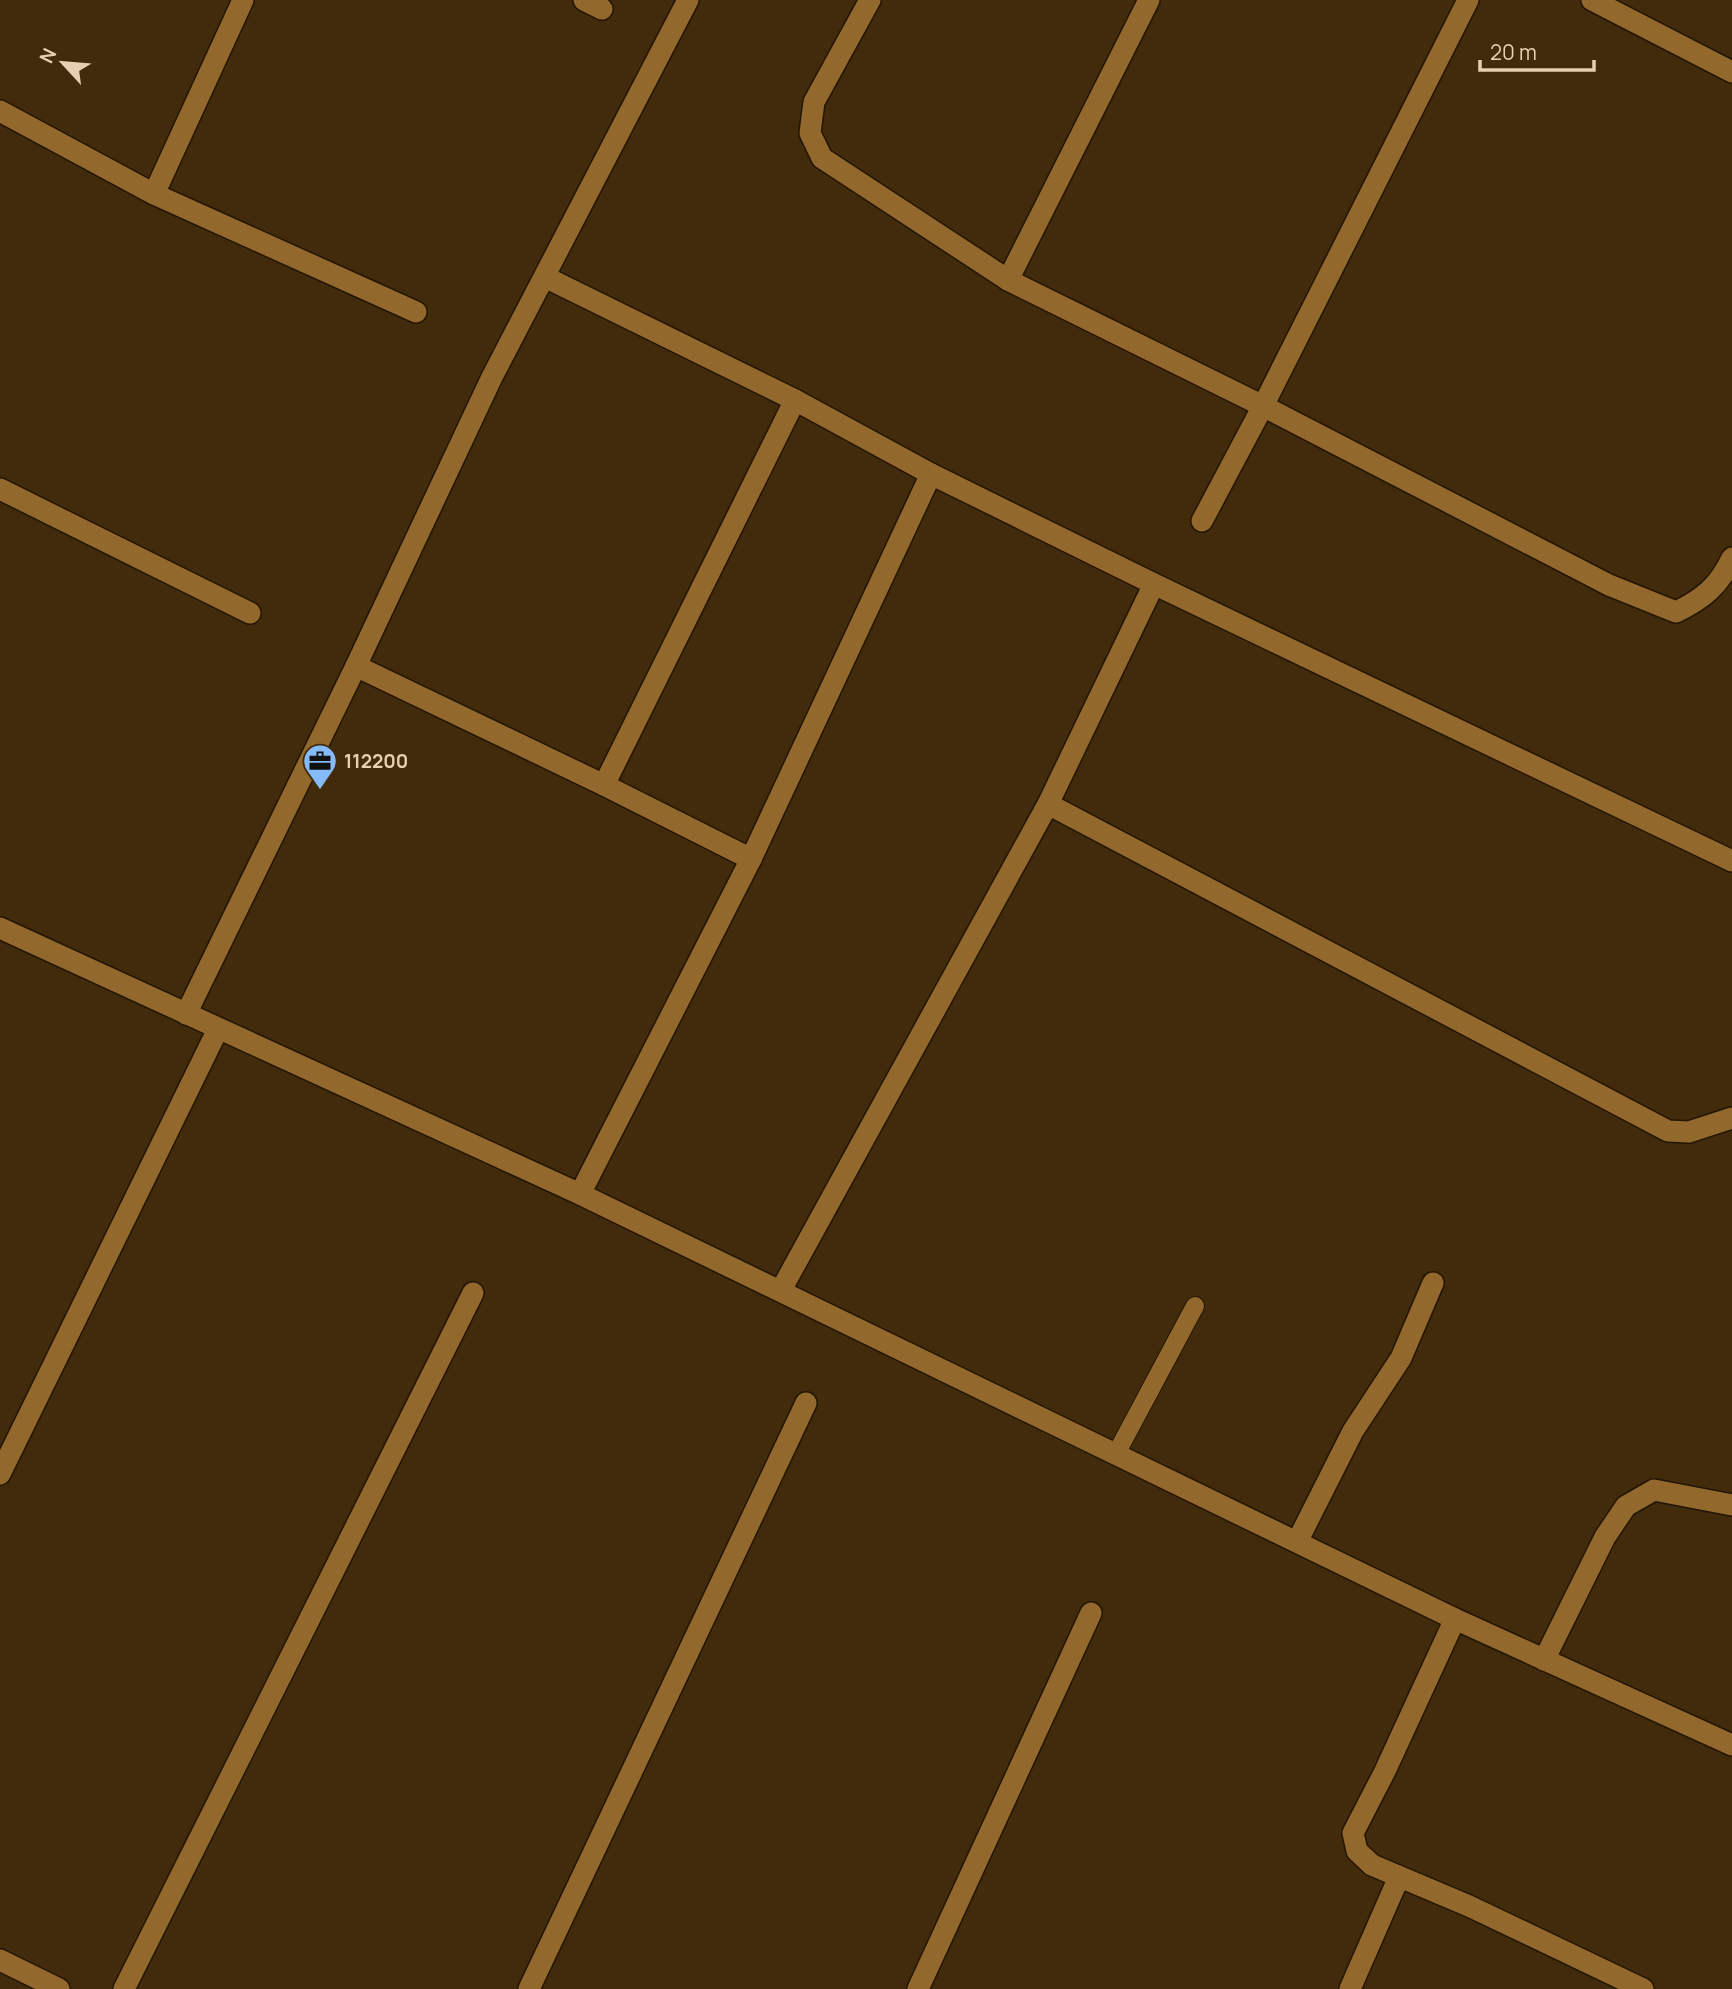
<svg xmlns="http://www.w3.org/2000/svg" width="1732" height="1989" viewBox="0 0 1732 1989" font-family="Manrope,sans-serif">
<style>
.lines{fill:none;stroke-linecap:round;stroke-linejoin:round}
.lane-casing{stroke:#221503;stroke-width:20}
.street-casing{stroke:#221503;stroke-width:24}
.secondary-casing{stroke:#221503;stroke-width:24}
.lane{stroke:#93682d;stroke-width:18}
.street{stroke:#93682d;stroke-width:21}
.secondary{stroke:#93682d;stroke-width:21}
.labels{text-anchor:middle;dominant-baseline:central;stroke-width:5;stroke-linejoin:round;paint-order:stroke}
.poi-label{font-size:19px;font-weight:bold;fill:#e6cfb2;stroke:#412b0a;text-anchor:start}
</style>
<rect width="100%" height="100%" fill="#412b0a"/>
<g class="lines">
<g class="lane-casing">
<path id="lane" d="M1116,1454L1195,1306"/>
</g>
<g class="street-casing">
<g id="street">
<path d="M584,0L602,9"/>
<path d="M870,0L814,102L810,133L822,158L1008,280L1263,406L1609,585L1676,612C1703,599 1719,586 1732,558"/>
<path d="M1592,0L1732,72"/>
<path d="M0,111L154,194L416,312"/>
<path d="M154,194L243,0"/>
<path d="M545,277L795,400L931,474L1154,584L1732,861"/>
<path d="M1008,280L1149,0"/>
<path d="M0,489L250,613"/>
<path d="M1202,521L1263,406L1468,0"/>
<path d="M1154,584L1048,804L1668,1131L1689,1132L1732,1118"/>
<path d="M356,666L604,785L751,859L931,474"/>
<path d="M604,785L795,400"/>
<path d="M0,928L580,1194L1455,1619L1732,1745"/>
<path d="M186,1014L356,666L492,377L688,0"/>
<path d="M580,1194L751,859"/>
<path d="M781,1290L1048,804"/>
<path d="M0,1474L218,1029"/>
<path d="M1297,1542L1353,1431L1401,1358L1433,1283"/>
<path d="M1455,1619L1385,1771L1353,1833L1357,1851L1372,1865L1469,1906L1643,1989"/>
<path d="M1544,1660L1605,1537L1626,1506L1654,1490L1732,1505"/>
<path d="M124,1989L473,1293"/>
<path d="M529,1989L806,1403"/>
<path d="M918,1989L1091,1613"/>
<path d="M1350,1989L1399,1877"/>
</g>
</g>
<g class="secondary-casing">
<path id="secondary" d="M0,1960L59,1989"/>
</g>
<use href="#lane" class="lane"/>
<use href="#street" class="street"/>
<use href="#secondary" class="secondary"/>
</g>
<defs>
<g id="office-pin" transform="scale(1.75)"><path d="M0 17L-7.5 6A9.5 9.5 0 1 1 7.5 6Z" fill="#85bbfb" stroke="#412b0a"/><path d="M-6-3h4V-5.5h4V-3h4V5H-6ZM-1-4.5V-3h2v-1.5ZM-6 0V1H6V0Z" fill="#111"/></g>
</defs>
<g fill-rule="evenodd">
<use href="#office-pin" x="320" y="761"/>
</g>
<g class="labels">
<g class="poi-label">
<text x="344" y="761">112200</text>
</g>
</g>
<g transform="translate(63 63) rotate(296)" stroke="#412b0a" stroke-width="5" paint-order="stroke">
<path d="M0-5L12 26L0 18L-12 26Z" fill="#e6cfb2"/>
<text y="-10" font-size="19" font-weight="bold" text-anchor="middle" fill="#e6cfb2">N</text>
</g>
<path d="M1480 60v10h114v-10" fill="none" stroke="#e6cfb2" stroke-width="3.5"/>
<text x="1490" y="60" font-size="21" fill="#e6cfb2" stroke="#412b0a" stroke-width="5" paint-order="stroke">20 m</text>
</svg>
